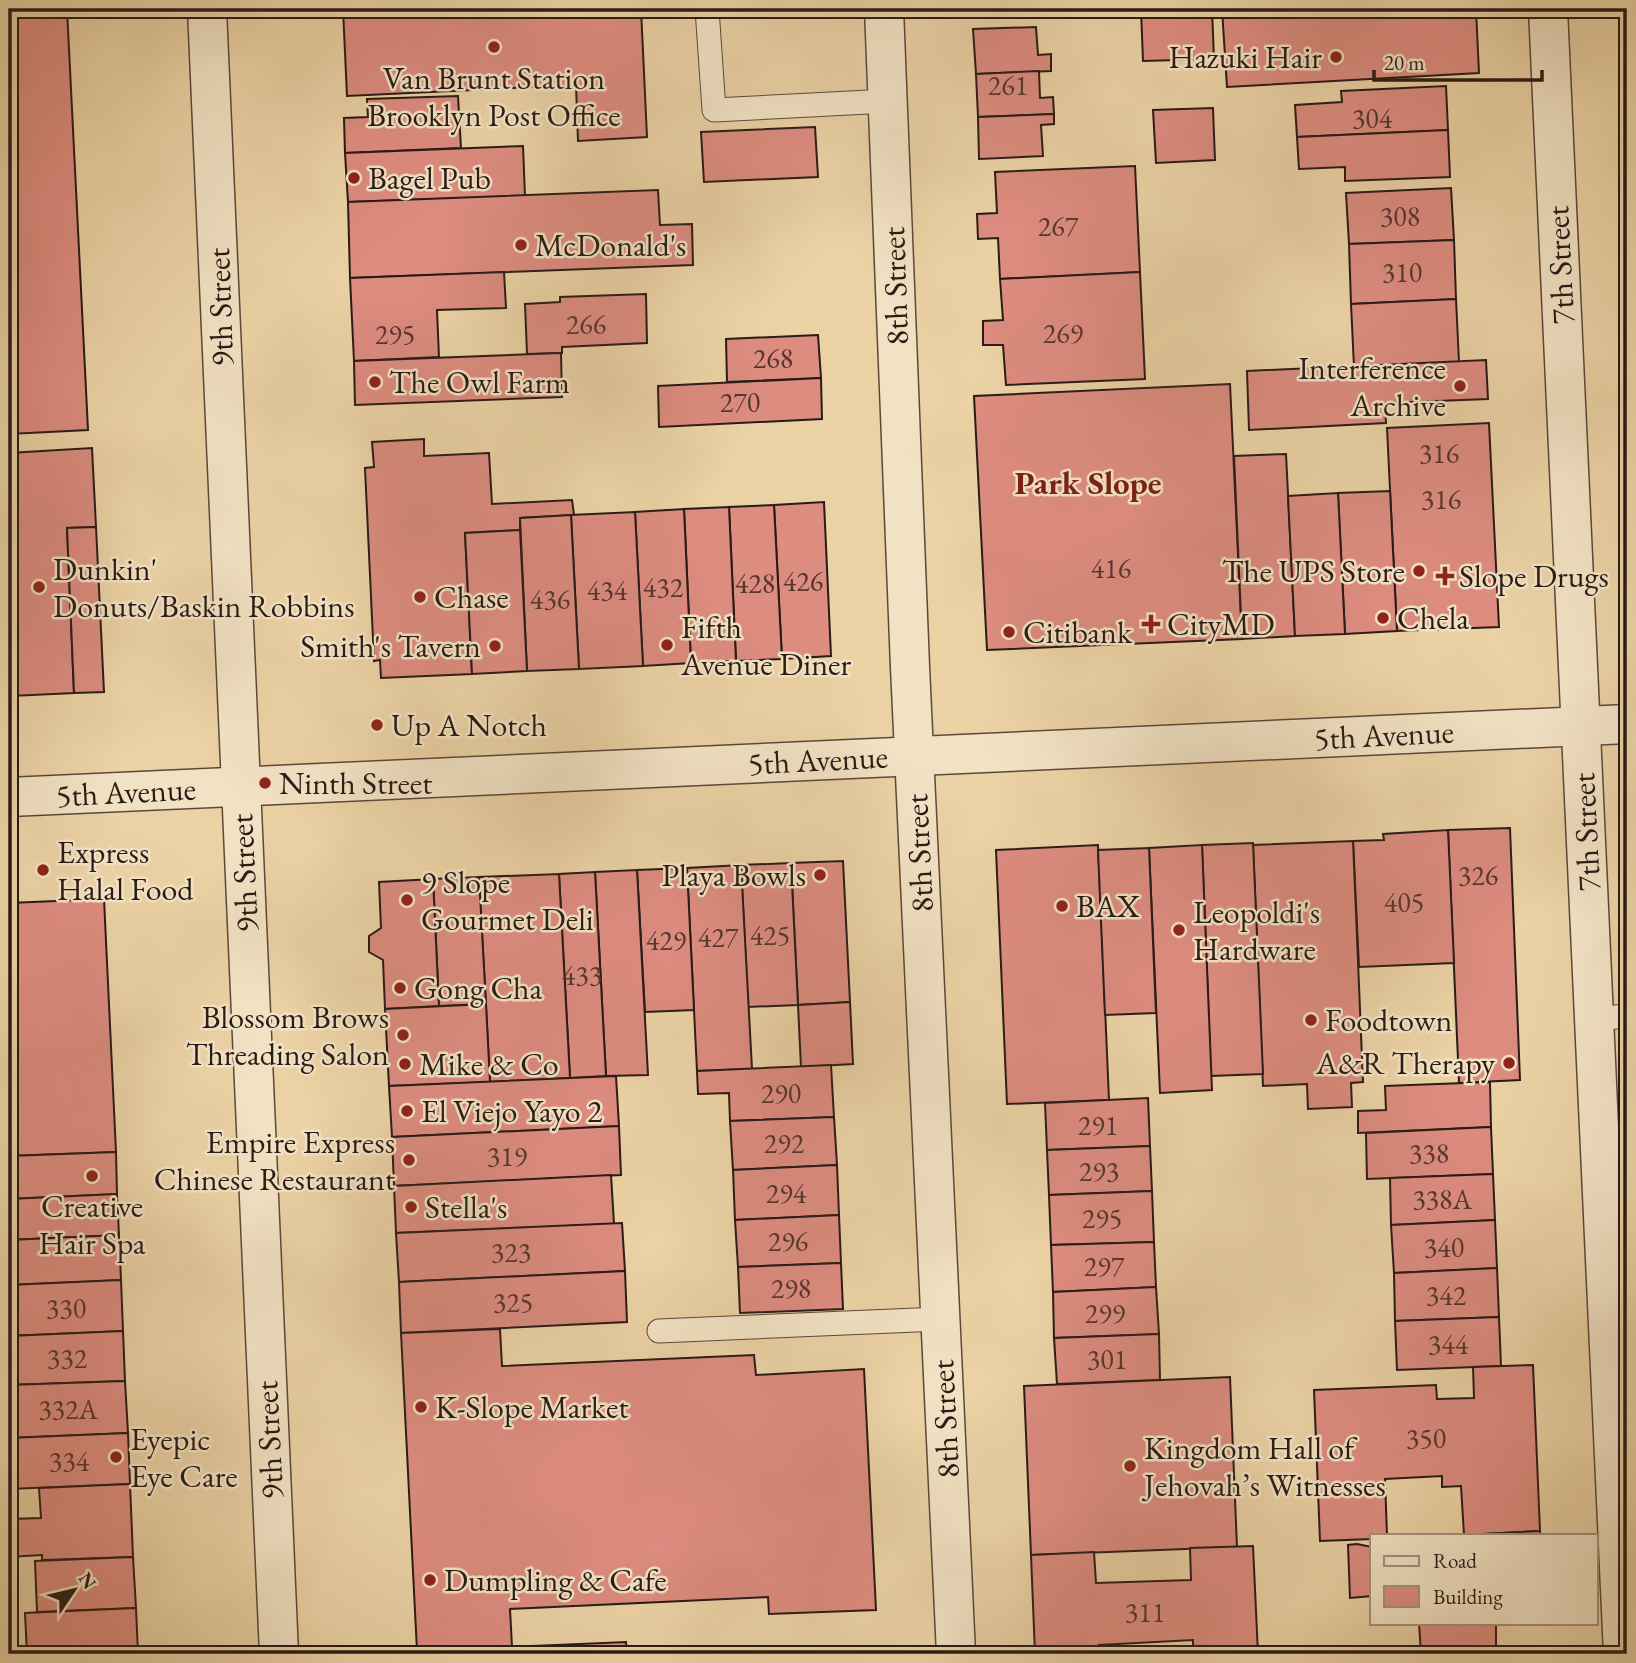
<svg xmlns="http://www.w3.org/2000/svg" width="1636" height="1663" viewBox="0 0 1636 1663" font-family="'EB Garamond',serif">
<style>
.building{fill:#dd8c80;stroke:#291b16;stroke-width:2}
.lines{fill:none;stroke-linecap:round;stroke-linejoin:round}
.service-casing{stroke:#5a493a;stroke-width:25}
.minor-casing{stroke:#5a493a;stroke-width:41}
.tertiary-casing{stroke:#5a493a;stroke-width:41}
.service{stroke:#f2e2c4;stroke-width:23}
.minor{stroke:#f2e2c4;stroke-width:38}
.tertiary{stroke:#f2e2c4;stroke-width:38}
.poi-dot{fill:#8f2418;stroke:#f2e2c4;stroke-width:2.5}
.labels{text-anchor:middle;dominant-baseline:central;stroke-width:5;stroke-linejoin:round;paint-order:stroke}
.number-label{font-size:28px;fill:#563730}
.poi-label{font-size:32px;fill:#291b16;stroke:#f2e2c4;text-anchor:start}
.street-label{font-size:32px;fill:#291b16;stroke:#f2e2c4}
.neighbourhood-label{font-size:33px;font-weight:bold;fill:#7a1f14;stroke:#f2e2c4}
</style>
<rect width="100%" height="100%" fill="#ebd2a5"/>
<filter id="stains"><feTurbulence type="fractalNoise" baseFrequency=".00286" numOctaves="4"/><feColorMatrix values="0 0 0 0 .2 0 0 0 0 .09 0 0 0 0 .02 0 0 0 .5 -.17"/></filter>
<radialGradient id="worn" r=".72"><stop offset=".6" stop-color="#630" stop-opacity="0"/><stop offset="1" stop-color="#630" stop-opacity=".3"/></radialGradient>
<g class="building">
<path d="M9,9H67L88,430L9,434Z"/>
<path d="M343,9H641L647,137L578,141L576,85L347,96Z"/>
<path d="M972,9H1108V11L973,17Z"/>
<path d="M1212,9L1214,59L1143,61L1141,10Z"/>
<path d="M1222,9H1476L1479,73L1227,87Z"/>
<path d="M1036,27L1038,55L1051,54V71L976,74L973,29Z"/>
<path d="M1039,71L1040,98L1053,97L1054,114L978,117L976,74Z"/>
<path d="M1446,86L1448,130L1297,137L1295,105L1342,102L1341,91Z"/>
<path d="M458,96L461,148L345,153L344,118L368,117L367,99Z"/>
<path d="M1213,108L1215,160L1156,163L1153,110Z"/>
<path d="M1054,114V124L1041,125L1043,156L979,159L978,117Z"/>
<path d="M815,127L818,177L704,182L701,132Z"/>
<path d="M1448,130L1450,177L1345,181V167L1299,169L1297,137Z"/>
<path d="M523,146L525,196L348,202L345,153Z"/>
<path d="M1135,166L1140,272L1000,279L998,238L978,239L977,214L997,213L995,172Z"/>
<path d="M1451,188L1454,240L1349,244L1346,193Z"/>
<path d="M658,190L660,225L692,224L693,265L350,278L348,202Z"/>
<path d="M1454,240L1456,299L1351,304L1349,244Z"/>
<path d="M504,272L506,308L437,310L439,357L354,361L350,278Z"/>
<path d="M1140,272L1145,379L1006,385L1003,345H983V321L1003,320L1000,279Z"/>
<path d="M646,294L647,343L562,347V353L527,354L525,304L560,302V297Z"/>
<path d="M1456,299L1459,362L1354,367L1351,304Z"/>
<path d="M818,335L821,378L727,382L726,339Z"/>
<path d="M561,353L562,397L355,405L354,361Z"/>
<path d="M1486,360L1488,399L1385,403L1386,423L1249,430L1247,371Z"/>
<path d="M821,378L822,419L659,427L658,386Z"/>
<path d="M1230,384L1242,639L987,650L974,396Z"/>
<path d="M1489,423L1499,627L1397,631L1387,428Z"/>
<path d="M424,439V456L489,453L492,504L572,500L574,515L520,518V530L465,533L472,674L381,678L380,660L374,661L365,468L374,467L372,442Z"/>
<path d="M92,448L96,527L67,528L74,693L11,696L9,646V453Z"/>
<path d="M1286,454L1295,636L1242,639L1234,456Z"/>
<path d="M1390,491L1397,631L1345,634L1338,493Z"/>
<path d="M1338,493L1345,634L1295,636L1288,496Z"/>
<path d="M824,502L831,656L782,659L774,505Z"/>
<path d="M774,505L782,659L736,661L729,507Z"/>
<path d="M729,507L736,661L691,663L684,509Z"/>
<path d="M684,509L691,663L643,666L635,512Z"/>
<path d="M635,512L643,666L579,669L571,515Z"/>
<path d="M571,515L579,669L527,671L520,518Z"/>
<path d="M96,527L104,692L74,693L67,528Z"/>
<path d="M520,530L527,671L472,674L465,533Z"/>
<path d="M1510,828L1520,1080L1459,1083L1448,830Z"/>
<path d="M1448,830L1454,963L1359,967L1353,841L1384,840L1383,834Z"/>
<path d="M1353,841L1363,1082L1351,1083L1352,1107L1308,1109L1307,1084L1263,1086L1253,845Z"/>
<path d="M1253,843L1263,1074L1211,1076L1202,845Z"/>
<path d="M1098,845L1109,1100L1007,1104L996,850Z"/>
<path d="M1202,845L1212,1090L1160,1093L1149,848Z"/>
<path d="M1149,848L1156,1013L1105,1015L1098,850Z"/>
<path d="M843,861L850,1002L798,1005L791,863Z"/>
<path d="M791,863L798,1005L748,1007L741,865Z"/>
<path d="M741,865L752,1069L697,1071L687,868Z"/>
<path d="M687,868L694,1010L645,1012L637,870Z"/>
<path d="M637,870L648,1075L606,1076L595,872Z"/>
<path d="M595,872L606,1076L570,1078L559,874Z"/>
<path d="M559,874L570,1078L490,1082L479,877Z"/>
<path d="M479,877L486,1004L439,1006L433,879Z"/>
<path d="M433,879L439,1006L385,1009L383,960L369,952V936L381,928L379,882Z"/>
<path d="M104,899L116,1152L9,1156V903Z"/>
<path d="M850,1002L853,1064L801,1067L798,1005Z"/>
<path d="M486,1004L490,1082L389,1086L385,1009Z"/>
<path d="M831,1065L834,1117L730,1121L729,1093L698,1094L697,1071Z"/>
<path d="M616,1076L619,1126L392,1137L389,1086Z"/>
<path d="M1490,1082L1491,1127L1358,1133V1111L1386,1110L1385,1086Z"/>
<path d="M1148,1098L1150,1146L1047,1150L1045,1103Z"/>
<path d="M834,1117L837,1165L733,1170L730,1121Z"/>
<path d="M619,1126L621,1175L394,1186L392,1137Z"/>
<path d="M1491,1127L1493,1174L1367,1179L1366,1133Z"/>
<path d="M1150,1146L1152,1191L1049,1195L1047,1150Z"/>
<path d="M116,1152L117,1194L9,1199V1156Z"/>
<path d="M837,1165L839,1215L735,1220L733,1170Z"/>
<path d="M1493,1174L1495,1220L1391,1225L1390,1178Z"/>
<path d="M611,1175L614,1224L396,1233L394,1186Z"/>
<path d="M1152,1191L1154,1242L1051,1245L1049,1195Z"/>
<path d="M117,1194L119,1235L9,1240V1199Z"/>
<path d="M839,1215L841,1263L738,1267L735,1220Z"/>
<path d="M1495,1220L1497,1268L1394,1273L1391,1225Z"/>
<path d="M622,1223L625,1271L399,1282L396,1233Z"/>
<path d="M119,1235L121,1280L9,1285V1240Z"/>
<path d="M1154,1242L1156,1287L1053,1292L1051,1245Z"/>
<path d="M841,1263L843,1309L740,1313L738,1267Z"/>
<path d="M1497,1268L1499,1317L1395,1321L1394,1273Z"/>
<path d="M625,1271L627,1322L401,1333L399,1282Z"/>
<path d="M121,1280L123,1331L9,1336V1285Z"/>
<path d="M1156,1287L1159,1334L1054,1338L1053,1292Z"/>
<path d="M1499,1317L1501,1366L1397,1370L1395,1321Z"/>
<path d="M500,1329L502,1366L754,1355L756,1375L864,1369L876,1610L769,1614L768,1597L510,1609L512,1647L417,1651L401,1333Z"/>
<path d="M123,1331L125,1381L9,1385V1336Z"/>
<path d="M1159,1334L1160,1380L1057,1384L1054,1338Z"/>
<path d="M1533,1365L1540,1531L1464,1535L1461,1486L1442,1487V1476L1385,1479L1387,1535H1372V1539L1320,1541L1314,1390L1436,1385L1437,1399L1474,1398L1473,1367Z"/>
<path d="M1230,1377L1237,1547L1031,1555L1024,1386Z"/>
<path d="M125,1381L128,1433L9,1438V1385Z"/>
<path d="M128,1433L130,1484L9,1489V1438Z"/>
<path d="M130,1484L133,1557L42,1560V1555L9,1557V1519L41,1518L39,1488Z"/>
<path d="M1540,1531V1535H1459H1464Z"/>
<path d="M1357,1544L1372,1547V1596L1350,1598L1348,1545Z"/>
<path d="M1253,1546L1258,1654H1193V1640L1099,1645V1654H1035L1031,1555L1094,1552L1096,1583L1191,1580L1190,1548Z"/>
<path d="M133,1557L136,1608L37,1612L35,1561Z"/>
<path d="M136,1608L138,1654H27L25,1613Z"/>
<path d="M1419,1623H1496V1654H1421Z"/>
<path d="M626,1642L627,1654H417V1651Z"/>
<path d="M856,1649L857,1654H737Z"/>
</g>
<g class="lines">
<g class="service-casing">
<g id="service">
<path d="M707,9L714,110L888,101"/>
<path d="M1594,1019L1627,1016"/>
<path d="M659,1331L940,1319"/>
</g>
</g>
<g class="minor-casing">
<g id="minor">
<path d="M884,9L910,667L956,1654"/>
<path d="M1548,9L1623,1654"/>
</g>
</g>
<g class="tertiary-casing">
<g id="tertiary">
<path d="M207,9L279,1654"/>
<path d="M9,797L1627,724"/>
</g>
</g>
<use href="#service" class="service"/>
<use href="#minor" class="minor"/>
<use href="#tertiary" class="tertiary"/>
</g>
<g class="poi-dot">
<circle cx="494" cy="47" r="7"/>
<circle cx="1336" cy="57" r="7"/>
<circle cx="354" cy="178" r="7"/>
<circle cx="521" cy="245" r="7"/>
<circle cx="375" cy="382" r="7"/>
<circle cx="1460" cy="386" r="7"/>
<circle cx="1419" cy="571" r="7"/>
<path d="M1441.5 565.5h7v7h7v7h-7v7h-7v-7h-7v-7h7z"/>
<circle cx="39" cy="587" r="7"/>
<circle cx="420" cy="597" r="7"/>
<circle cx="1383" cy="618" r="7"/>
<path d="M1147.5 613.5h7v7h7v7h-7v7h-7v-7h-7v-7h7z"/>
<circle cx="1009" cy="632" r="7"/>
<circle cx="667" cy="645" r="7"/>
<circle cx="495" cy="646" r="7"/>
<circle cx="377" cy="725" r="7"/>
<circle cx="265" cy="783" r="7"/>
<circle cx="43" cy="870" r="7"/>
<circle cx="820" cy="875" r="7"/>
<circle cx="407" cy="900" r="7"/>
<circle cx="1062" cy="906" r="7"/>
<circle cx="1179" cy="930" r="7"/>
<circle cx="400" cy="988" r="7"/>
<circle cx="1311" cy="1020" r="7"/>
<circle cx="403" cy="1035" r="7"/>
<circle cx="1509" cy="1063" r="7"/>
<circle cx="405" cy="1064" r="7"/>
<circle cx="407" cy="1111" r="7"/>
<circle cx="409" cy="1160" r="7"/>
<circle cx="92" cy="1176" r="7"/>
<circle cx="411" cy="1207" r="7"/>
<circle cx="421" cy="1407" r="7"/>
<circle cx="116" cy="1457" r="7"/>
<circle cx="1130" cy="1466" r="7"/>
<circle cx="430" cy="1580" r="7"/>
</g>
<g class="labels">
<g class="number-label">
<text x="1008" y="85">261</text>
<text x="1372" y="118">304</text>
<text x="1400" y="216">308</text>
<text x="1058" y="226">267</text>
<text x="1402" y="272">310</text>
<text x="586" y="324">266</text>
<text x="1063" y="333">269</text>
<text x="395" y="334">295</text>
<text x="773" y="358">268</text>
<text x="740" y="402">270</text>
<text x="1439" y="453">316</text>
<text x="1441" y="499">316</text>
<text x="1111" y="568">416</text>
<text x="803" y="581">426</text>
<text x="755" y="583">428</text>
<text x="663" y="587">432</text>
<text x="607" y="590">434</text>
<text x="550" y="599">436</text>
<text x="1478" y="875">326</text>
<text x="1404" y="902">405</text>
<text x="770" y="935">425</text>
<text x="718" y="937">427</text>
<text x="666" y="940">429</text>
<text x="582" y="975">433</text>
<text x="781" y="1093">290</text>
<text x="1098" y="1125">291</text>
<text x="784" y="1143">292</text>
<text x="1429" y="1153">338</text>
<text x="507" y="1156">319</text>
<text x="1099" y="1171">293</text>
<text x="786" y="1193">294</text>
<text x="1442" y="1199">338A</text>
<text x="1102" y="1218">295</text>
<text x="788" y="1241">296</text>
<text x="1444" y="1247">340</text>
<text x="511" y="1252">323</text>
<text x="1104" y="1266">297</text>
<text x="791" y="1288">298</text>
<text x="1446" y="1295">342</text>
<text x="513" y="1302">325</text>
<text x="66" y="1308">330</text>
<text x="1105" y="1313">299</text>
<text x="1448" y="1344">344</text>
<text x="67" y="1358">332</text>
<text x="1107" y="1359">301</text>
<text x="68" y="1409">332A</text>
<text x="1426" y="1438">350</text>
<text x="69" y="1461">334</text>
<text x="1145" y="1612">311</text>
</g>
<g class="poi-label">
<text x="1322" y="57" text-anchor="end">Hazuki Hair</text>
<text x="494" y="78" text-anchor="middle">Van Brunt Station<tspan x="494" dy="37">Brooklyn Post Office</tspan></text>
<text x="368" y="178">Bagel Pub</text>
<text x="535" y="245">McDonald's</text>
<text x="1446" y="368" text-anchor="end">Interference<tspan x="1446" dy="37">Archive</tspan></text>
<text x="389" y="382">The Owl Farm</text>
<text x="53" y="569">Dunkin'<tspan x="53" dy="37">Donuts/Baskin Robbins</tspan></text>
<text x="1405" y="571" text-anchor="end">The UPS Store</text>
<text x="1459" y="576">Slope Drugs</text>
<text x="434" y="597">Chase</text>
<text x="1397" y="618">Chela</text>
<text x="1167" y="624">CityMD</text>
<text x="681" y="627">Fifth<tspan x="681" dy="37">Avenue Diner</tspan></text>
<text x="1023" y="632">Citibank</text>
<text x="481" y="646" text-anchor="end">Smith's Tavern</text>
<text x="391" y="725">Up A Notch</text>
<text x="279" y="783">Ninth Street</text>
<text x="57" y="852">Express<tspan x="57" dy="37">Halal Food</tspan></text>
<text x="806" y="875" text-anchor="end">Playa Bowls</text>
<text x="421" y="882">9 Slope<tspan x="421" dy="37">Gourmet Deli</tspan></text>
<text x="1076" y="906">BAX</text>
<text x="1193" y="912">Leopoldi's<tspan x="1193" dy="37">Hardware</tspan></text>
<text x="414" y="988">Gong Cha</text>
<text x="389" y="1017" text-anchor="end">Blossom Brows<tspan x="389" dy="37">Threading Salon</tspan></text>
<text x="1325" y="1020">Foodtown</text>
<text x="1495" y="1063" text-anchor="end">A&amp;R Therapy</text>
<text x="419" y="1064">Mike &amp; Co</text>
<text x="421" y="1111">El Viejo Yayo 2</text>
<text x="395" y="1142" text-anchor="end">Empire Express<tspan x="395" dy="37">Chinese Restaurant</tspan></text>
<text x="92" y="1206" text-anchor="middle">Creative<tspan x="92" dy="37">Hair Spa</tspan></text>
<text x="425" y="1207">Stella's</text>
<text x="435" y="1407">K-Slope Market</text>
<text x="130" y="1439">Eyepic<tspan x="130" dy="37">Eye Care</tspan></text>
<text x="1144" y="1448">Kingdom Hall of<tspan x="1144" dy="37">Jehovah’s Witnesses</tspan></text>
<text x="444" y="1580">Dumpling &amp; Cafe</text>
</g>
<g class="street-label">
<text transform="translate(1560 265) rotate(-93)">7th Street</text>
<text transform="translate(895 286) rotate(-92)">8th Street</text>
<text transform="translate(220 307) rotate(-92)">9th Street</text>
<text transform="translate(1384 735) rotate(-3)">5th Avenue</text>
<text transform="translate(818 760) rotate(-3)">5th Avenue</text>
<text transform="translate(126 792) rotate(-3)">5th Avenue</text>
<text transform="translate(1586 832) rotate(-93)">7th Street</text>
<text transform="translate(919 853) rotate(-93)">8th Street</text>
<text transform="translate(244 873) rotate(-93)">9th Street</text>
<text transform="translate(945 1419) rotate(-93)">8th Street</text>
<text transform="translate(269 1440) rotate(-93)">9th Street</text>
</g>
<g class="neighbourhood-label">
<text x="1088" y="482">Park Slope</text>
</g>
</g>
<rect width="1636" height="1663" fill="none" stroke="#ebd2a5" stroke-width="35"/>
<rect x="10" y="10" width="1615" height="1642" fill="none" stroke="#291b16" stroke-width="3.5"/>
<rect x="18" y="18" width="1601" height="1628" fill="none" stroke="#291b16" stroke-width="2"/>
<rect x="1370" y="1534" width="228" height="91" fill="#f2e2c4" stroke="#a2927e" stroke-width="2"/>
<rect x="1384" y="1556" width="35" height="10" fill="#f2e2c4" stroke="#a2927e" stroke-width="2"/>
<text x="1433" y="1568" font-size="21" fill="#291b16">Road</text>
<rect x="1384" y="1586" width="35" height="21" fill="#dd8c80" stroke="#a2927e" stroke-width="2"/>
<text x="1433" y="1604" font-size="21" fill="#291b16">Building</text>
<g transform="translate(74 1590) rotate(55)" stroke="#f2e2c4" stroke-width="5" paint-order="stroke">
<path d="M0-5L12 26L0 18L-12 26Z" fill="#291b16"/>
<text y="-10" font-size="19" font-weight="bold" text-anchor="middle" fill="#291b16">N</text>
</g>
<path d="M1374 70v10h168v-10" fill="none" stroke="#291b16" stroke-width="3.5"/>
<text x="1384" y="70" font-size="21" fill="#291b16" stroke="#f2e2c4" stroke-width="5" paint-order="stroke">20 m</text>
<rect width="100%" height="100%" filter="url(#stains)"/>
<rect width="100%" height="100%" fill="url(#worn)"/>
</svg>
